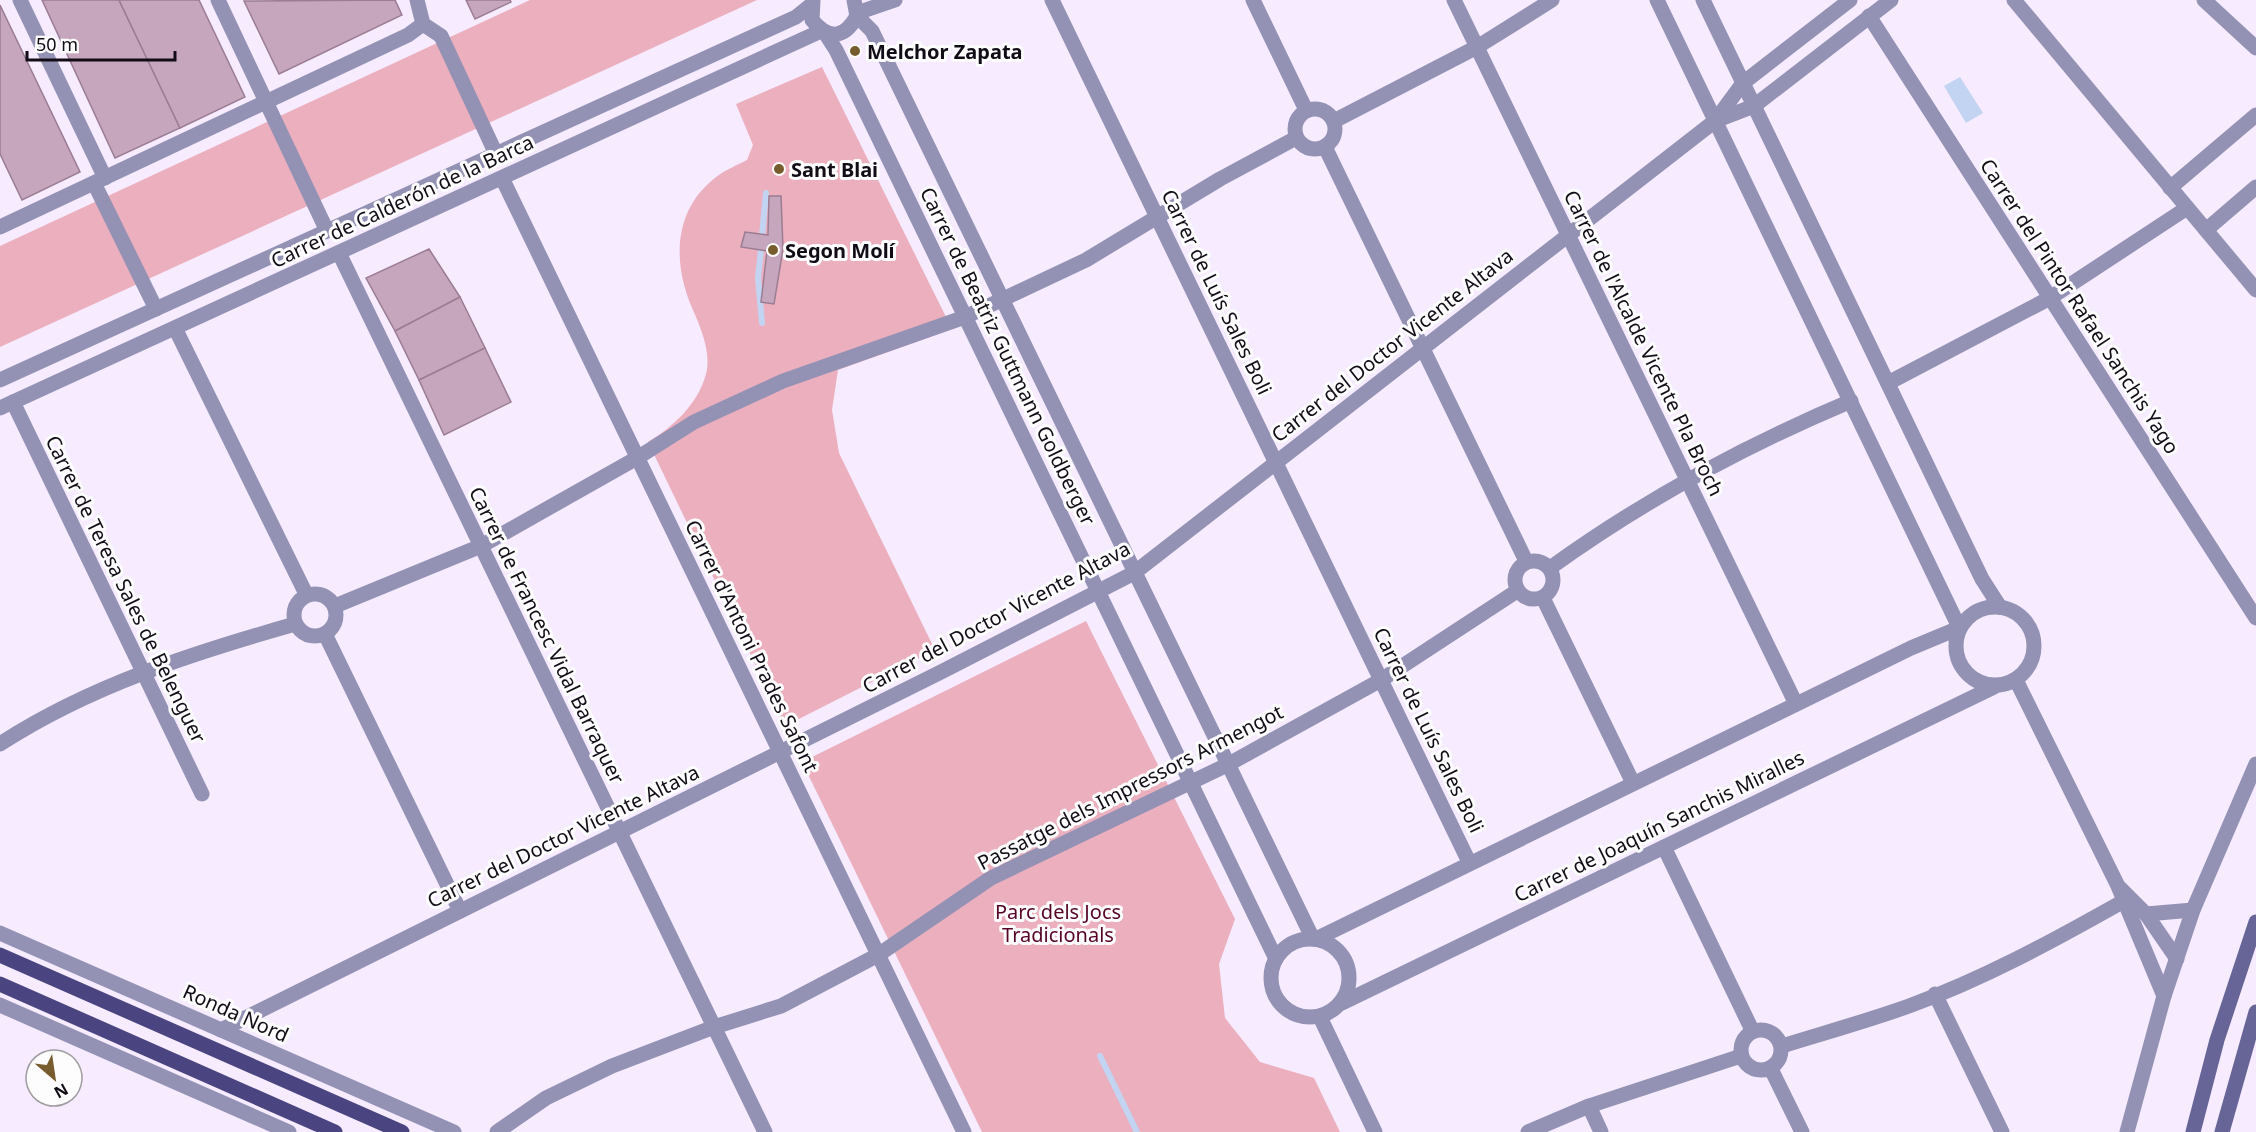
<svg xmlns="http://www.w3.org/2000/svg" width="2256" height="1132" viewBox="0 0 2256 1132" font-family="'Noto Sans',sans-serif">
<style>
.green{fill:#ebafbe}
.water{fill:#c2d4f2}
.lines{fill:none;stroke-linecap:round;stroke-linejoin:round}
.stream{stroke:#c2d4f2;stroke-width:6}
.building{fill:#c6a6bc;stroke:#9b7d93;stroke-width:1.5}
.street{stroke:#9392b5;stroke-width:15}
.secondary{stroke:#676597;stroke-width:15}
.primary{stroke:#4a4480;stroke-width:15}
.poi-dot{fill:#775c2e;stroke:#fdfdfd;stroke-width:2}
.labels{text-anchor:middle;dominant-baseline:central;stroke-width:6;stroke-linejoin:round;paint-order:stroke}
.poi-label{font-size:20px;font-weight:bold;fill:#120c17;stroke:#fdfdfd;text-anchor:start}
.street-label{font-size:20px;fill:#120c17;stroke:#fdfdfd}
.park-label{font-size:20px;fill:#570328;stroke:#fdfdfd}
</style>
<rect width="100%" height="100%" fill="#f6ebff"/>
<g class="green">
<path d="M530,0H757L0,347V246Z"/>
<path d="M822,67L952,329L838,370L832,410L839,453L935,650L785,726L648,442C673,427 698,404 706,374C712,351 699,324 690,303C672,257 675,206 719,175C727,169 738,165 747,160L753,145L736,104Z"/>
<path d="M1086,621L1235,919L1219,964L1225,1018L1260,1062L1314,1078L1340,1132H982L802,762Z"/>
</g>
<path class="water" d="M1960,77L1983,113L1966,123L1944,86Z"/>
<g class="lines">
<g class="stream">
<path d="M762,235L766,193"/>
<path d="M761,250L758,278L762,323"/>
<path d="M1100,1056L1137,1132"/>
</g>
</g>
<g class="building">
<path d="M42,0H119L180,128L115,158Z"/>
<path d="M119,0H199L245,97L180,128Z"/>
<path d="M395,0L402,15L279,74L244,1Z"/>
<path d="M466,0H510L511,2L475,19Z"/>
<path d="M0,5L80,172L22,200L0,154Z"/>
<path d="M769,196H781L783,249L774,304L761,302L767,251L741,247L745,232L768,235Z"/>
<path d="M429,249L460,297L395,331L366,278Z"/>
<path d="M460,297L485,348L419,380L395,331Z"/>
<path d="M485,348L511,402L444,435L419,380Z"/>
</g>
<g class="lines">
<g class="street">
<path d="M20,0L105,178"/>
<path d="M218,0L327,231"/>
<path d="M417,0L423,24L441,36L496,154"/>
<path d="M813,0L812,20C829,40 844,39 857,16L854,0"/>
<path d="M1052,0L1469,862"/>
<path d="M1253,0L1306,110"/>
<path d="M1454,0L1796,704"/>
<path d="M1657,0L1959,627"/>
<path d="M1703,0L1982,579L2000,607"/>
<path d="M2014,0L2256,290"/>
<path d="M2204,0L2256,48"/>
<path d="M857,13L895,0"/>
<path d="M857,16L872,31L1313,939"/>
<path d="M1869,16L2256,618"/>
<path d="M825,33L836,50L1276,959"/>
<circle cx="1315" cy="129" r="20"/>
<path d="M1334,121L1477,47L1552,0"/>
<path d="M1715,121L1754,106L1891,0"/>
<path d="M1325,147L1526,561"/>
<path d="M502,178L964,1132"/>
<path d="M94,183L156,309"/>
<path d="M2170,188L2256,115"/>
<path d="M0,227L408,35L423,24"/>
<path d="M2206,230L2256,187"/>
<path d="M339,253L765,1132"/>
<path d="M175,328L306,594"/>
<path d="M0,380L796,17L811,5"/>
<path d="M1888,383L2050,298L2187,208"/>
<path d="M13,402L202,794"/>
<path d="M0,408L821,31"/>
<circle cx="1534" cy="580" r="19"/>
<path d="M1550,568C1644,500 1744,446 1851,401"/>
<circle cx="315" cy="615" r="21"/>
<path d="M1543,598L1633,783"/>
<path d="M335,606L481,546L637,458L694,422L783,381L965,317L1086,260L1220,179L1296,138"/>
<circle cx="1995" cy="646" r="39"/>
<path d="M325,634L460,911"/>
<path d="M2016,680L2118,886L2164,996"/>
<path d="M0,744C89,686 193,653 295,624"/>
<path d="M1664,847L1752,1030"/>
<path d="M2120,888L2146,914L2193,910"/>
<path d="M2146,914L2177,959"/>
<path d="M0,933L454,1132"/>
<path d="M1316,939L1911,648L1959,628"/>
<circle cx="1310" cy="978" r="39"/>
<path d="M1935,994L2002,1132"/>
<path d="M1342,1003L1994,687"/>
<path d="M0,1005L289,1132"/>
<path d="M1320,1017L1375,1132"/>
<circle cx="1761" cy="1050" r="20"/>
<path d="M221,1030L941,672L1134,573L1715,121L1743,83L1850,0"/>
<path d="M1782,1046C1824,1033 1867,1021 1909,1006C1983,979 2053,941 2122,902"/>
<path d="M1771,1069L1802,1132"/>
<path d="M1589,1106L1601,1132"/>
<path d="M497,1132L546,1098L612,1066L714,1027L781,1006L878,955L991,878L1227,765L1381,680L1517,591"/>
<path d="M1528,1132L1589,1106L1741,1056"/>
<path d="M2127,1132L2164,996L2193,910L2256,764"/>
</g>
<g class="secondary">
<path d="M2193,1132L2217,1040L2256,922"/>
<path d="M2222,1132L2256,1012"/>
</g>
<g class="primary">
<path d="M0,955L402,1132"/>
<path d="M0,984L335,1132"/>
</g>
</g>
<g class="poi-dot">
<circle cx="855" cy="51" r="6"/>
<circle cx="779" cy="169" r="6"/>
<circle cx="773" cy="250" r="6"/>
</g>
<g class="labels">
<g class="poi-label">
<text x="867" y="51">Melchor Zapata</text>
<text x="791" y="169">Sant Blai</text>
<text x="785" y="250">Segon Molí</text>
</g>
<g class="street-label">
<text transform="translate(402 201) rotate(-25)">Carrer de Calderón de la Barca</text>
<text transform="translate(1217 292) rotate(64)">Carrer de Luís Sales Boli</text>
<text transform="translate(2080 306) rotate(57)">Carrer del Pintor Rafael Sanchis Yago</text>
<text transform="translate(1644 343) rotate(64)">Carrer de l'Alcalde Vicente Pla Broch</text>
<text transform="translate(1392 345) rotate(-38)">Carrer del Doctor Vicente Altava</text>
<text transform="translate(1008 356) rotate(64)">Carrer de Beatriz Guttmann Goldberger</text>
<text transform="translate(126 589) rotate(64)">Carrer de Teresa Sales de Belenguer</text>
<text transform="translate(996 617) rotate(-28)">Carrer del Doctor Vicente Altava</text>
<text transform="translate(547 635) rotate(64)">Carrer de Francesc Vidal Barraquer</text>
<text transform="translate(752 646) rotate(64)">Carrer d'Antoni Prades Safont</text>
<text transform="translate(1429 730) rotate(64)">Carrer de Luís Sales Boli</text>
<text transform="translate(1130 787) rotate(-27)">Passatge dels Impressors Armengot</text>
<text transform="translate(1659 826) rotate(-26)">Carrer de Joaquín Sanchis Miralles</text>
<text transform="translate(563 836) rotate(-26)">Carrer del Doctor Vicente Altava</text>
<text transform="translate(236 1013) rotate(24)">Ronda Nord</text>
</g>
<g class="park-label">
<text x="1058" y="911">Parc dels Jocs<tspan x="1058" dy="23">Tradicionals</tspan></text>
</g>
</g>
<g transform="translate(54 1078) rotate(151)"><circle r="28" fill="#fdfdfd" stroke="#9f9da1" stroke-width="1.5"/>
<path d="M0-4.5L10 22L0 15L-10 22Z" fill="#775c2e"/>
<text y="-9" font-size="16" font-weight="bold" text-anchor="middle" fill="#120c17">N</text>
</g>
<path d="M27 51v9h148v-9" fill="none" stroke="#120c17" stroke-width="3"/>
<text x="36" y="51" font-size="18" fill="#120c17" stroke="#fdfdfd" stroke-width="4.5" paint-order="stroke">50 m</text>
</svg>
